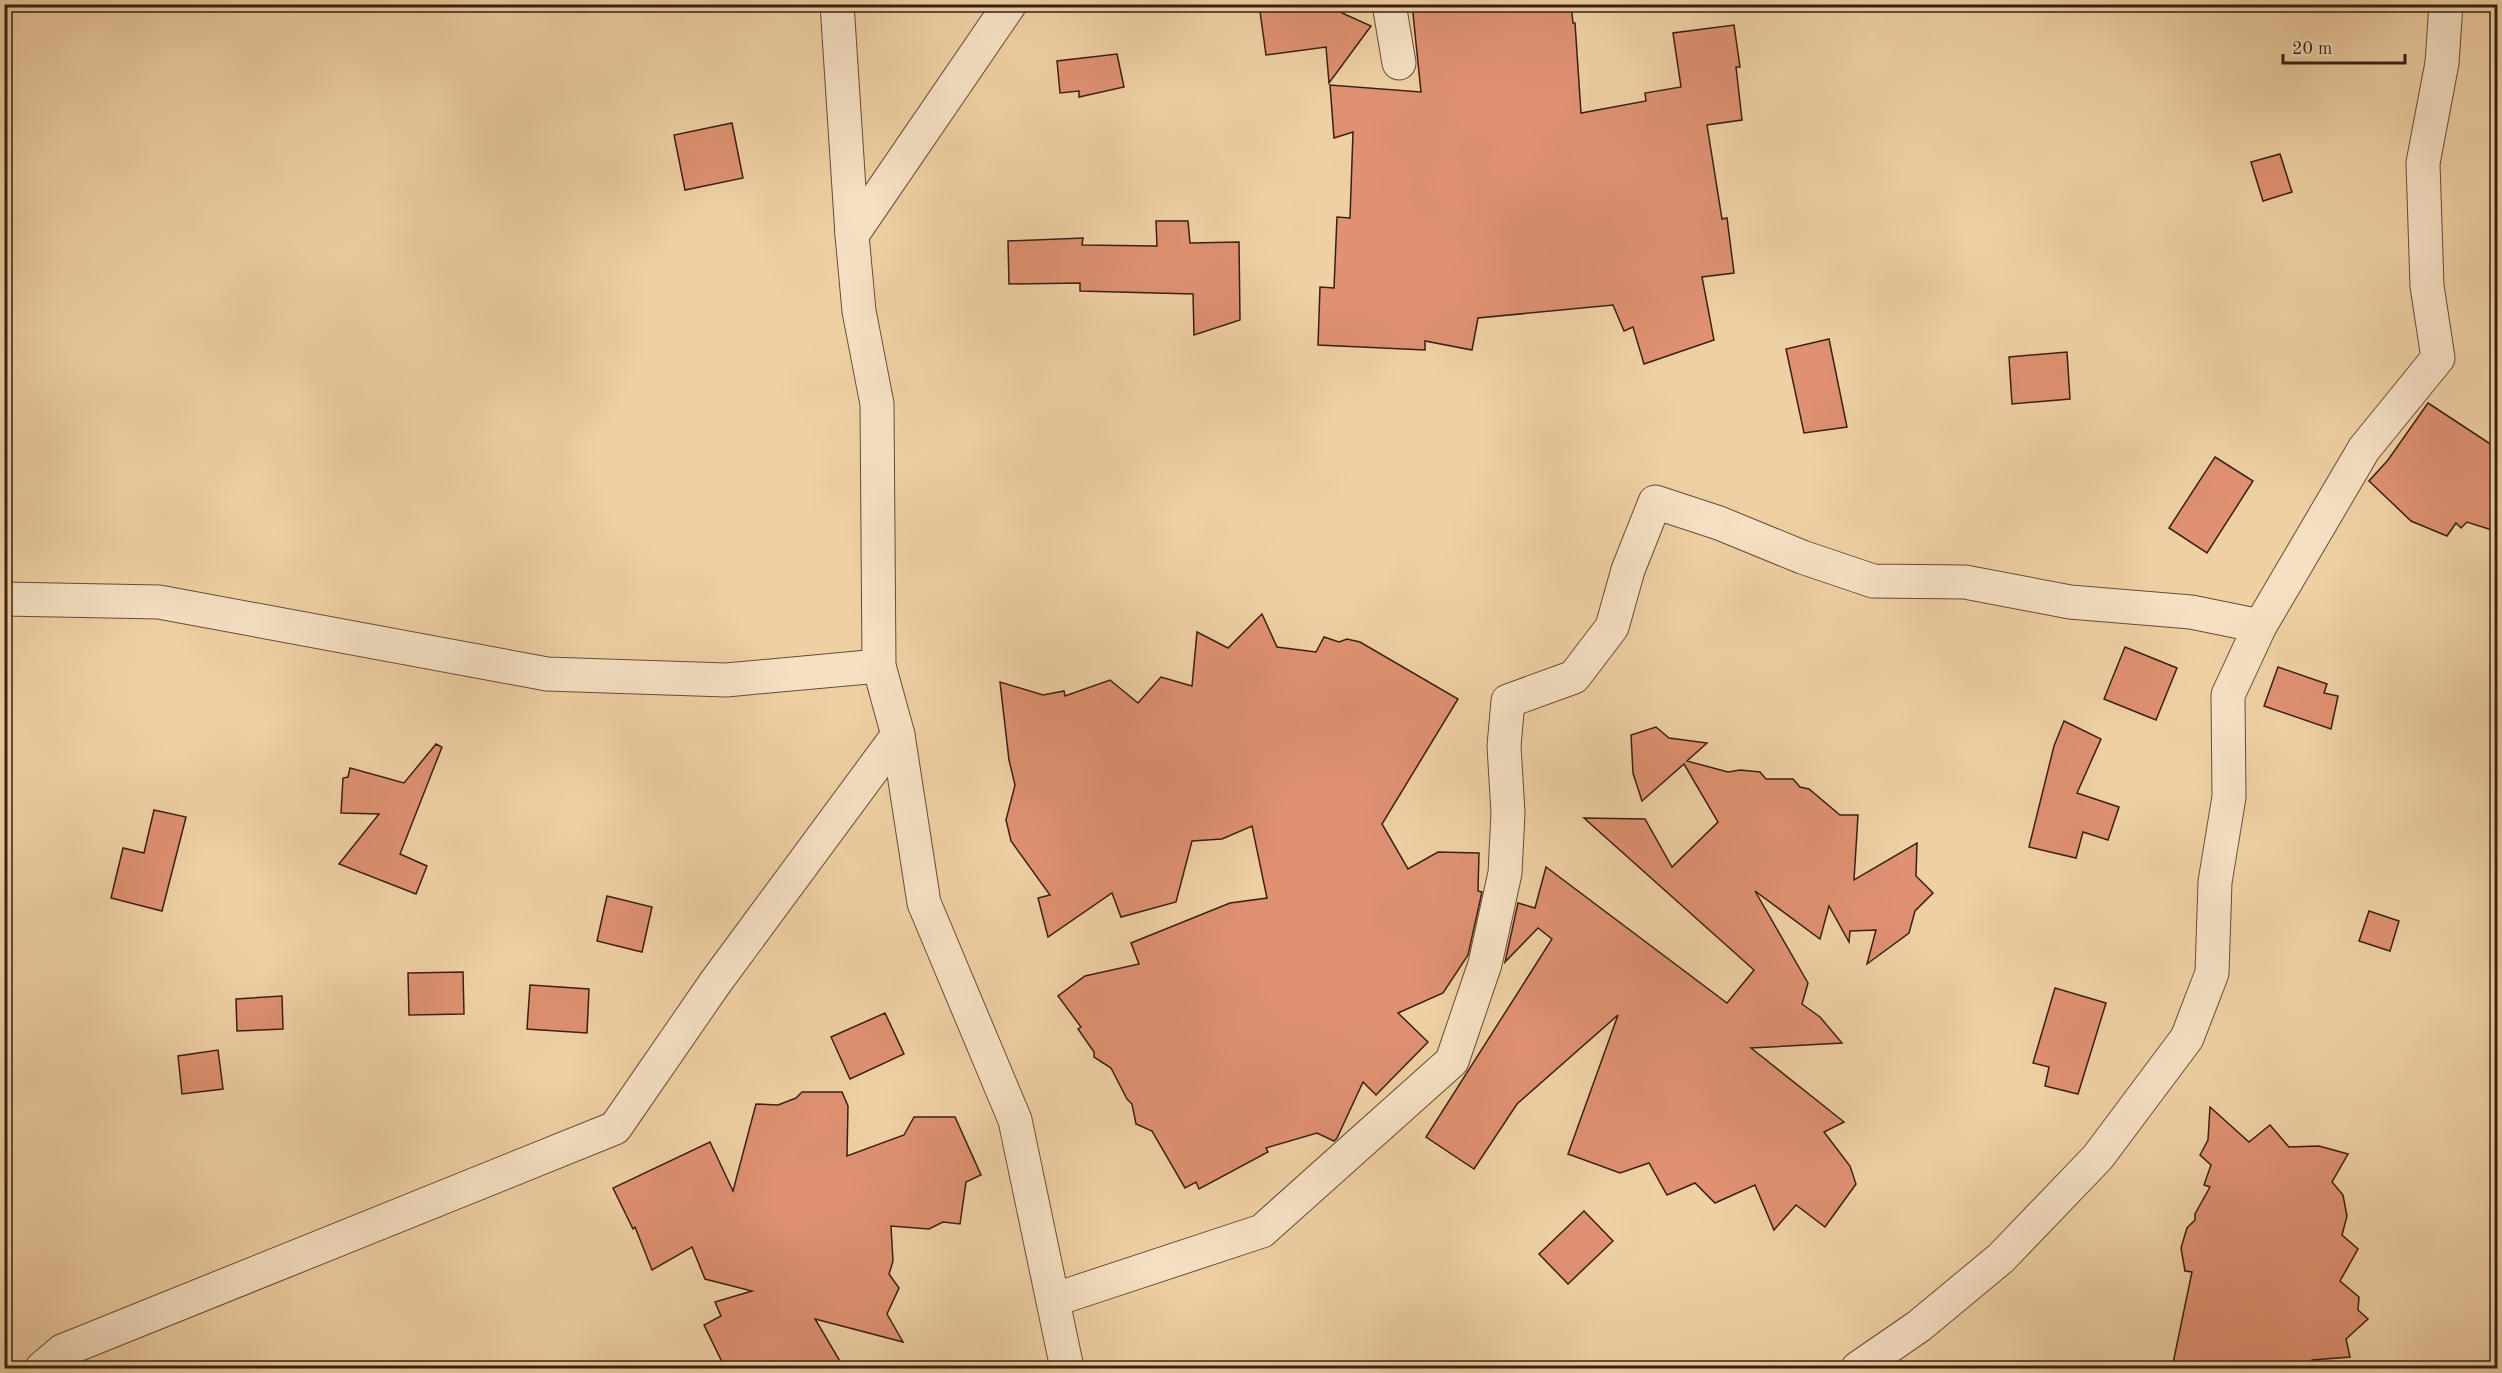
<svg xmlns="http://www.w3.org/2000/svg" width="2502" height="1373" viewBox="0 0 2502 1373" font-family="'Old Standard TT',serif">
<style>
.building{fill:#df9172;stroke:#3a1f14;stroke-width:1.5}
.lines{fill:none;stroke-linecap:round;stroke-linejoin:round}
.street-casing{stroke:#674b38;stroke-width:35}
.street{stroke:#f5e0c3;stroke-width:33}
</style>
<rect width="100%" height="100%" fill="#efd0a3"/>
<filter id="stains"><feTurbulence type="fractalNoise" baseFrequency=".00333" numOctaves="4"/><feColorMatrix values="0 0 0 0 .2 0 0 0 0 .09 0 0 0 0 .02 0 0 0 .5 -.17"/></filter>
<radialGradient id="worn" r=".72"><stop offset=".6" stop-color="#630" stop-opacity="0"/><stop offset="1" stop-color="#630" stop-opacity=".3"/></radialGradient>
<g class="building">
<path d="M1259,4H1342V13L1371,26L1329,83L1326,47L1266,55Z"/>
<path d="M1412,4H1571L1573,23H1575L1581,113L1646,101L1645,93L1681,87L1673,33L1734,25L1740,67H1736L1742,120L1707,125L1722,219L1727,218L1734,273L1702,277L1714,340L1644,364L1633,327L1624,331L1613,305L1478,318L1472,350L1425,341V350L1318,345L1320,287L1334,288L1337,217L1350,218L1353,132L1334,138L1330,85L1421,92Z"/>
<path d="M1117,54L1124,87L1079,97V91L1060,93L1057,61Z"/>
<path d="M732,123L743,178L685,190L674,135Z"/>
<path d="M2280,154L2292,192L2263,201L2251,162Z"/>
<path d="M1156,221H1188L1190,243L1239,242L1240,320L1194,335L1193,294L1080,291V283L1009,284L1008,241L1083,238L1082,245L1157,246Z"/>
<path d="M1829,339L1847,427L1804,433L1786,349Z"/>
<path d="M2067,352L2070,399L2012,404L2009,357Z"/>
<path d="M2428,403L2498,449V532L2467,522L2461,528L2456,523L2447,536L2411,521L2369,481L2388,460Z"/>
<path d="M2215,457L2253,481L2207,553L2169,528Z"/>
<path d="M1262,614L1277,647L1316,652L1324,637L1339,642L1347,639L1360,642L1458,699L1382,824L1408,869L1438,852L1479,853L1478,891L1482,892L1468,955L1443,993L1398,1013L1428,1042L1376,1095L1363,1082L1337,1138L1334,1141L1317,1133L1266,1148L1268,1152L1199,1189L1196,1182L1185,1188L1152,1131L1136,1124L1132,1104L1127,1099L1111,1068L1094,1057V1052L1078,1029L1081,1027L1058,996L1085,976L1139,964L1131,943L1230,903L1267,898L1252,826L1222,839L1192,841L1176,902L1121,917L1112,893L1048,937L1038,898L1050,895L1011,841L1006,820L1015,785L1009,760L1000,682L1043,695L1064,691L1065,696L1110,680L1138,703L1161,677L1192,686L1197,632L1228,648Z"/>
<path d="M2125,647L2177,668L2156,720L2104,699Z"/>
<path d="M2278,667L2327,684L2324,693L2338,696L2331,729L2264,706Z"/>
<path d="M2064,721L2101,739L2077,793L2119,807L2108,840L2083,832L2076,858L2029,847L2054,746Z"/>
<path d="M1656,727L1669,738L1707,743L1687,761L1728,772L1740,770L1760,772L1766,779H1793L1800,787L1809,789L1840,815H1858L1854,880L1917,843L1916,876L1933,893L1915,911L1909,933L1867,964L1876,930L1850,931L1849,942L1829,906L1820,939L1755,891L1808,983L1802,1004L1820,1017L1842,1043L1751,1048L1844,1122L1824,1132L1850,1166L1856,1184L1825,1227L1796,1205L1774,1230L1755,1185L1715,1203L1695,1183L1667,1195L1649,1163L1620,1173L1568,1154L1618,1015L1517,1104L1474,1169L1426,1137L1552,939L1538,928L1505,962L1518,903L1535,908L1546,867L1727,1003L1754,970L1584,818L1645,819L1672,867L1718,822L1684,764L1642,801L1633,773L1631,735Z"/>
<path d="M436,744L442,747L400,854L427,866L416,894L339,864L379,814L341,813L343,778L348,777L350,768L404,783Z"/>
<path d="M154,810L186,817L162,911L111,898L123,848L144,853Z"/>
<path d="M607,896L652,907L642,952L597,941Z"/>
<path d="M2369,911L2399,921L2390,951L2359,941Z"/>
<path d="M463,972L464,1014L409,1015L408,973Z"/>
<path d="M530,985L589,989L587,1033L527,1029Z"/>
<path d="M2055,988L2106,1003L2078,1094L2045,1086L2049,1067L2033,1063Z"/>
<path d="M282,996L283,1029L237,1031L236,999Z"/>
<path d="M885,1013L904,1054L850,1079L831,1037Z"/>
<path d="M218,1050L223,1089L182,1094L178,1056Z"/>
<path d="M802,1092H842L848,1106L847,1156L904,1135L914,1117H955L981,1175L966,1182L960,1224L943,1222L929,1229L891,1226L893,1261L889,1274L899,1288L887,1314L903,1342L815,1319L844,1368H725L704,1325L721,1316L715,1302L752,1291L705,1279L692,1247L652,1270L635,1227L633,1229L613,1188L710,1142L733,1191L756,1104L778,1105L796,1098Z"/>
<path d="M2210,1107L2249,1142L2270,1125L2289,1147L2319,1146L2348,1154L2332,1182L2343,1195L2347,1216L2342,1235L2358,1249L2340,1281L2359,1297L2358,1310L2368,1319L2346,1339L2350,1357L2312,1360L2307,1368H2172L2192,1272L2185,1271L2181,1248L2187,1228L2195,1220V1214L2210,1187L2204,1185L2211,1165L2200,1155L2208,1140Z"/>
<path d="M1584,1211L1613,1241L1568,1284L1539,1254Z"/>
</g>
<g class="lines">
<g class="street-casing">
<g id="street">
<path d="M837,4L852,235L859,311L877,404L879,666L898,735L924,903L1015,1120L1067,1368"/>
<path d="M1389,4L1399,63"/>
<path d="M852,235L1010,4"/>
<path d="M4,599L159,602L547,674L726,680L879,666"/>
<path d="M1053,1300L1262,1231L1452,1061L1485,964L1505,873L1508,813L1504,746L1508,701L1574,677L1612,627L1628,570L1655,502L1719,523L1802,557L1873,581L1965,582L2070,602L2191,612L2260,626"/>
<path d="M42,1368L62,1351L615,1128L715,983L898,735"/>
<path d="M1858,1368L1919,1326L2001,1258L2098,1157L2187,1038L2212,973L2215,882L2229,797L2228,695L2260,626L2364,449L2438,358L2427,286L2423,163L2442,63L2446,4"/>
</g>
</g>
<use href="#street" class="street"/>
</g>
<rect width="2502" height="1373" fill="none" stroke="#efd0a3" stroke-width="24"/>
<rect x="6" y="6" width="2490" height="1361" fill="none" stroke="#3a1f14" stroke-width="3"/>
<rect x="12" y="12" width="2478" height="1349" fill="none" stroke="#3a1f14" stroke-width="1.5"/>
<path d="M2283 54v9h122v-9" fill="none" stroke="#3a1f14" stroke-width="3"/>
<text x="2292" y="54" font-size="18" fill="#3a1f14" stroke="#f5e0c3" stroke-width="4.5" paint-order="stroke">20 m</text>
<rect width="100%" height="100%" filter="url(#stains)"/>
<rect width="100%" height="100%" fill="url(#worn)"/>
</svg>
